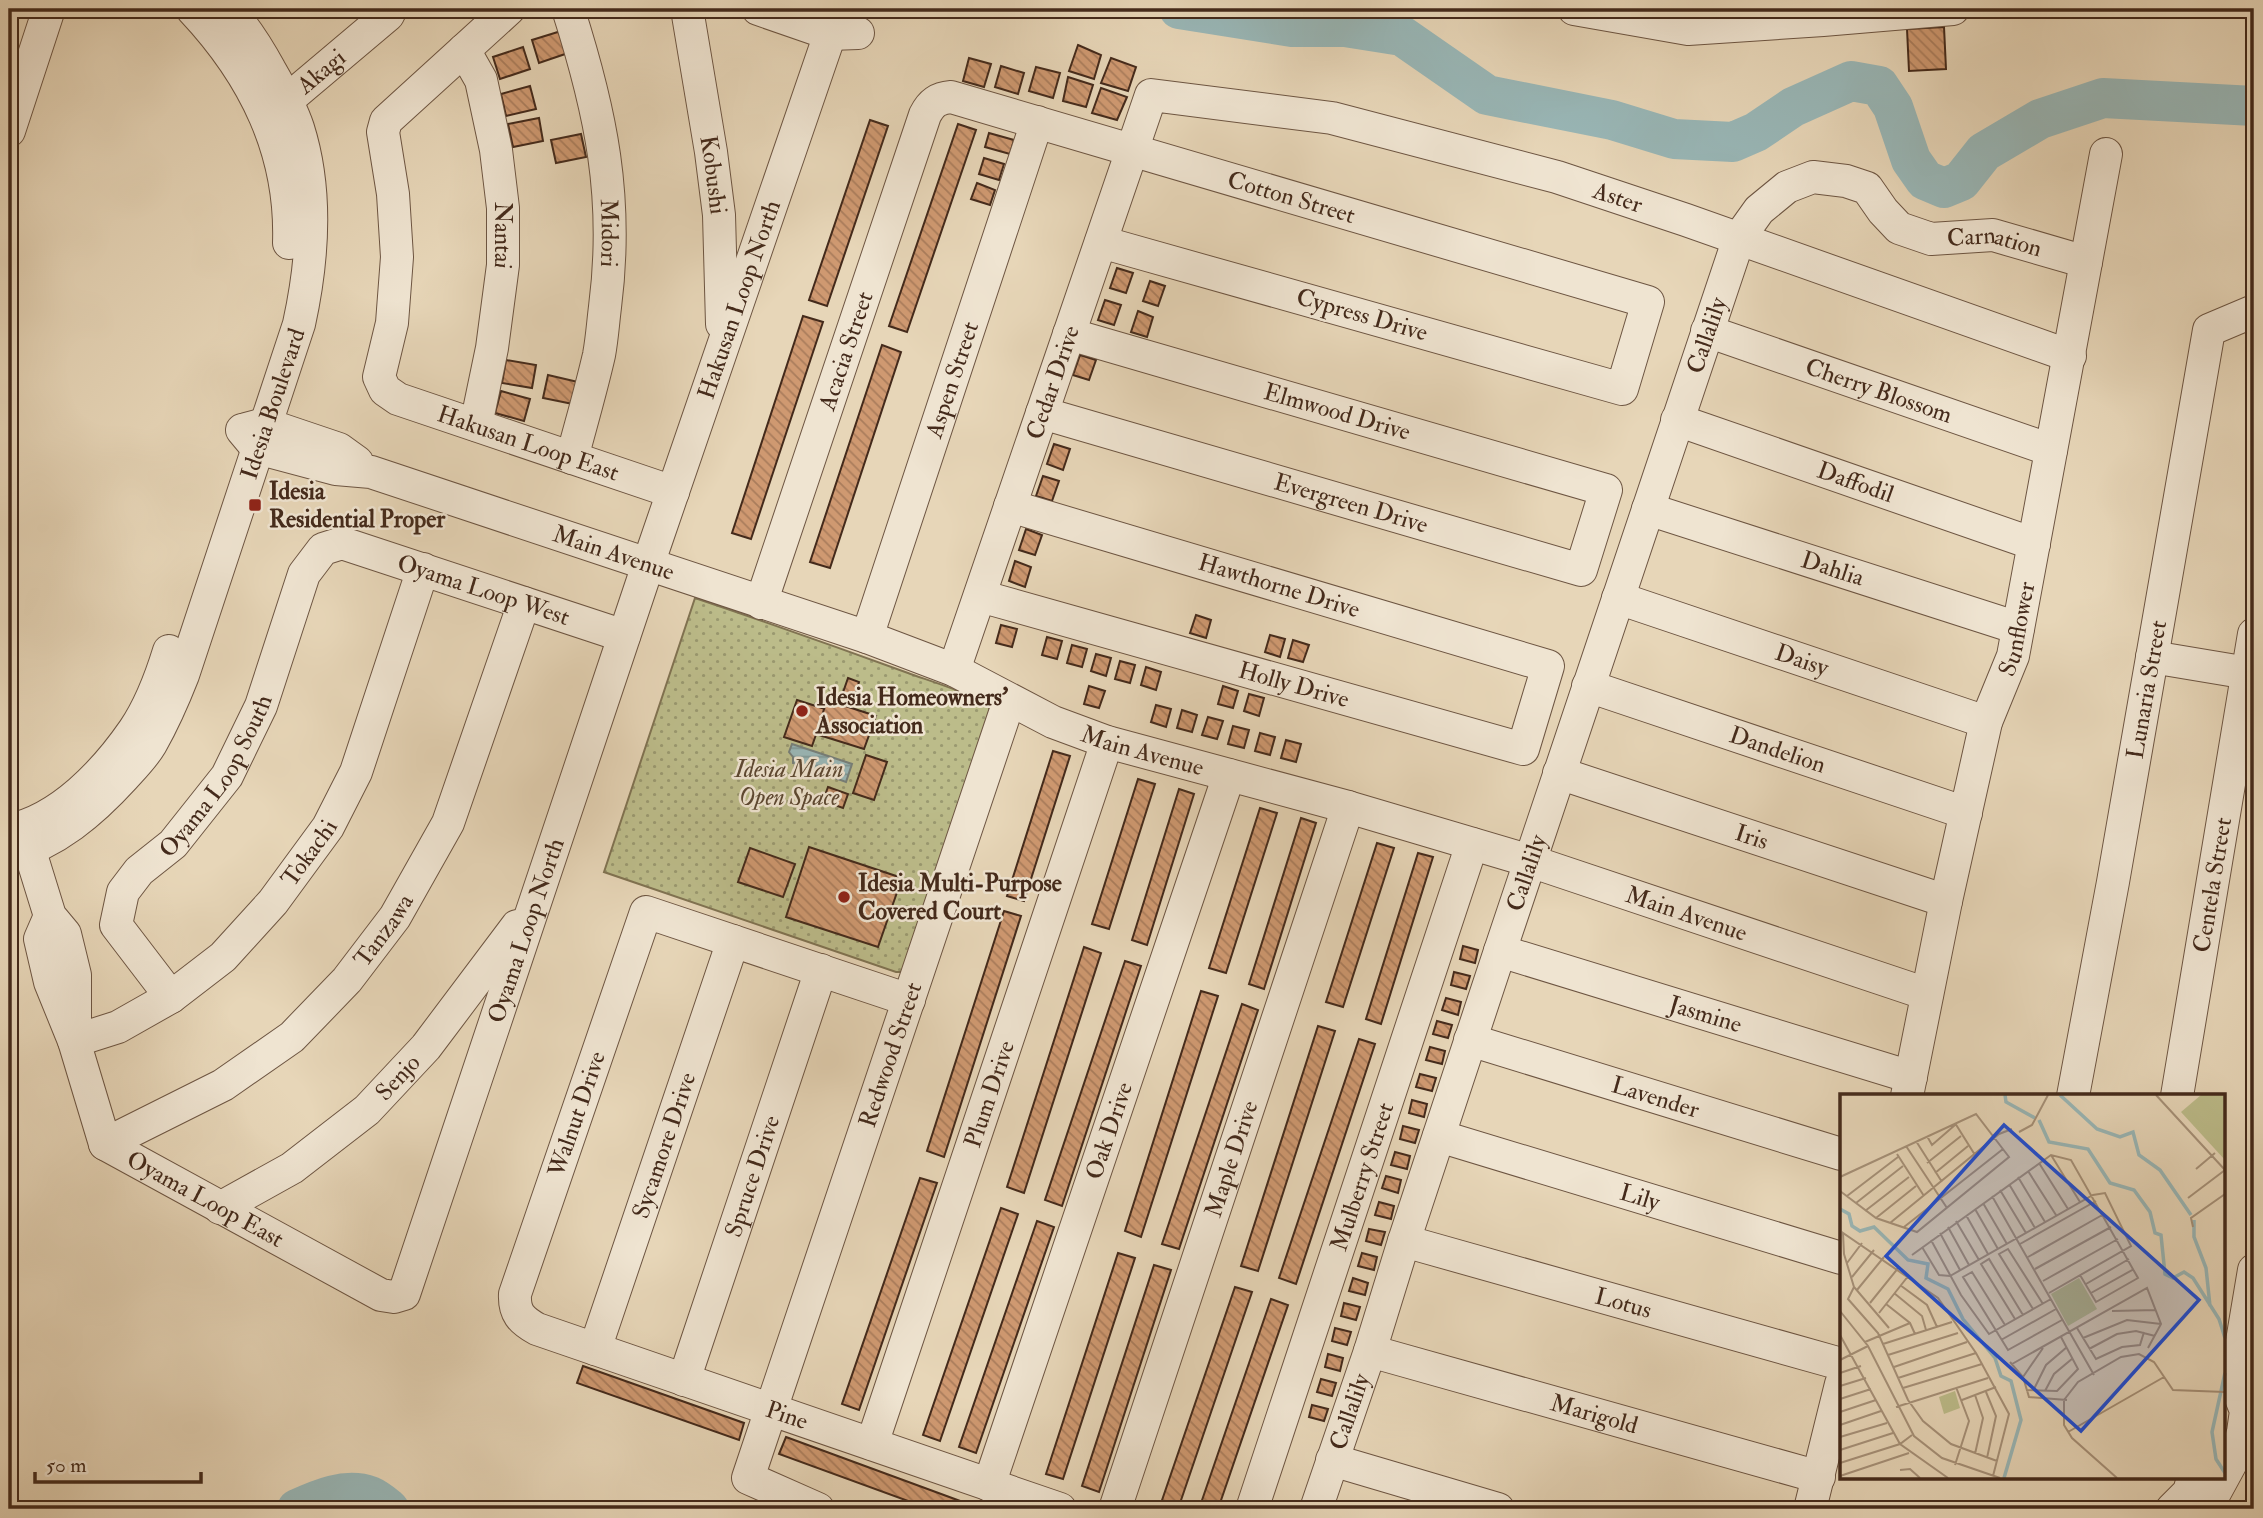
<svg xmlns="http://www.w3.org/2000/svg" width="2263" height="1518" viewBox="0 0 2263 1518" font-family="'IM FELL Double Pica',serif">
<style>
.park{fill:url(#park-dots);stroke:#807352;stroke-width:2}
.water{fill:url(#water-rules);stroke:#777f79;stroke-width:2}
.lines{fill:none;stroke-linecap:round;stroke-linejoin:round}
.river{stroke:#99b7b7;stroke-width:40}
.building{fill:url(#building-back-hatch);stroke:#442a1b;stroke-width:2}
.minor-casing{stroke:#6d5542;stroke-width:34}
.minor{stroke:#efe4d1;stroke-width:32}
.poi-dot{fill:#8f2418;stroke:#efe4d1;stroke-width:2.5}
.labels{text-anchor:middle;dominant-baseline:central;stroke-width:5;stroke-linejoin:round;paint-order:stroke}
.street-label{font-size:24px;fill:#442a1b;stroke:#efe4d1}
.poi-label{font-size:24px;font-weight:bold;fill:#442a1b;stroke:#efe4d1;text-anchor:start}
.park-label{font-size:24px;font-style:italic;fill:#5c4731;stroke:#efe4d1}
.inset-river{fill:none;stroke:#99b7b7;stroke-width:3.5}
.inset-road{fill:none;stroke:#a69179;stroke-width:2}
.view{fill:#1d4ed8;fill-opacity:0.15;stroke:#1d4ed8;stroke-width:3.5}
.inset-edge{fill:none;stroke:#442a1b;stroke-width:3.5}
</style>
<defs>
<pattern id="park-dots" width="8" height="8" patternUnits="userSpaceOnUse" patternTransform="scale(1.75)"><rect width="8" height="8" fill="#bcbc8a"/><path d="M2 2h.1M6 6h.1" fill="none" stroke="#9a9970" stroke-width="1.8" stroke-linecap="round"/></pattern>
<pattern id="water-rules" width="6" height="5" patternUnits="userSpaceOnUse" patternTransform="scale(1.75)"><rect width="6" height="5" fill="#99b7b7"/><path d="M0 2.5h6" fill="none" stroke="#7e9594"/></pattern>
<pattern id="building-back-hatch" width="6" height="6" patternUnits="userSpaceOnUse" patternTransform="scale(1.75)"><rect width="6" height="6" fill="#cf9971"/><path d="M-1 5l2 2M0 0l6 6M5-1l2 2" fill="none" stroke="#aa7d5c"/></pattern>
</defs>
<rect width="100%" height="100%" fill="#e7d6b8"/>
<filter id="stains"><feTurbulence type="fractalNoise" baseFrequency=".00286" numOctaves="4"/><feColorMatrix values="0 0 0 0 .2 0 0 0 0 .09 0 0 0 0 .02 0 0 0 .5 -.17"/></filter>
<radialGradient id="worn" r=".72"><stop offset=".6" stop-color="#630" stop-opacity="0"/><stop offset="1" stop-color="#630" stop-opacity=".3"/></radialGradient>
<path class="park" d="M695,598C766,622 837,647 908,673C926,680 979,695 990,709L906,967L901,972H896L604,872Z"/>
<path class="water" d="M792,744L852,764L846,782L793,763V757L789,752Z"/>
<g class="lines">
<g class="river">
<path d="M1179,9L1292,27H1345L1402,36L1487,95L1612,120L1674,139L1733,142L1756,132L1793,107L1851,81L1879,86L1893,107L1911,160L1925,180L1944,188L1961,181L1984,152L2040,119L2103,98L2254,106"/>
<path d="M297,1509C319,1499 346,1487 370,1496C377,1499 384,1505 389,1509"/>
</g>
</g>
<g class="building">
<path d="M1944,27L1946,69L1909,71L1907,29Z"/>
<path d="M561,31L568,53L539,63L532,40Z"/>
<path d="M1078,45L1101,55L1094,79L1069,71Z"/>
<path d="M523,47L530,69L500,79L493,57Z"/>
<path d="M969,58L991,64L984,87L963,81Z"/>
<path d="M1111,58L1136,67L1128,91L1101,83Z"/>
<path d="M1001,66L1024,73L1018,94L995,87Z"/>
<path d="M1036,67L1060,73L1053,98L1029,91Z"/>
<path d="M1068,77L1093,85L1086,107L1063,101Z"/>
<path d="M530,86L536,109L506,116L501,94Z"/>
<path d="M1101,88L1127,97L1117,120L1092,113Z"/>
<path d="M539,118L543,141L513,147L508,124Z"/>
<path d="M870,120L888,126L827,306L809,300Z"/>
<path d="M958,124L976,130L907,332L889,326Z"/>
<path d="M989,133L1014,140L1010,154L985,147Z"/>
<path d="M581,134L586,157L556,163L551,140Z"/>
<path d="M984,158L1004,164L999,180L979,174Z"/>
<path d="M977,183L995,190L990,205L971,199Z"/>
<path d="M1117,268L1133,273L1126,293L1110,288Z"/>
<path d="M1150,281L1165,286L1158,306L1143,301Z"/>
<path d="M1105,300L1121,305L1114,325L1098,320Z"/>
<path d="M1138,311L1153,317L1147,337L1131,332Z"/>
<path d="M803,316L823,322L751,539L732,533Z"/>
<path d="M882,345L901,352L830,568L810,562Z"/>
<path d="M1080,355L1096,360L1089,380L1073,375Z"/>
<path d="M506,360L536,365L532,388L502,383Z"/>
<path d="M548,375L578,382L573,404L543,398Z"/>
<path d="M501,391L530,399L524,421L495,413Z"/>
<path d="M1054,444L1070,449L1063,470L1047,464Z"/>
<path d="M1043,476L1059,481L1052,501L1036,496Z"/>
<path d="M1026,529L1042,535L1035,555L1019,550Z"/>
<path d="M1015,561L1031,567L1025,587L1009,581Z"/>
<path d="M1196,615L1211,620L1206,638L1190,633Z"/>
<path d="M1001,625L1017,629L1012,647L996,643Z"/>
<path d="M1270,635L1285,639L1280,657L1265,652Z"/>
<path d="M1047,637L1062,641L1057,659L1042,655Z"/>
<path d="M1293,640L1309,645L1303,662L1288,658Z"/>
<path d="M1072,645L1087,649L1082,667L1067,663Z"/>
<path d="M1096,654L1111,658L1106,676L1091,671Z"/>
<path d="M1120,661L1135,665L1130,683L1115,679Z"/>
<path d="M1146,667L1161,672L1156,690L1141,685Z"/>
<path d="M848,678L859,682L851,707L839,704Z"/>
<path d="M1089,686L1105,691L1099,708L1084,704Z"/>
<path d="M1223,686L1238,691L1233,708L1218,704Z"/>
<path d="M1249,694L1264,698L1259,716L1244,711Z"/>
<path d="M797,700L825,709L812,746L784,737Z"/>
<path d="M827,700L876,716L864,749L816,734Z"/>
<path d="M1156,705L1171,709L1166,727L1151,722Z"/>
<path d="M1182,710L1197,715L1192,732L1177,728Z"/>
<path d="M1208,717L1223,721L1217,739L1202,735Z"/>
<path d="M1233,726L1249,730L1244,748L1228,744Z"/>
<path d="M1260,733L1275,737L1270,755L1255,751Z"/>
<path d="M1286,740L1301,744L1296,762L1281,758Z"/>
<path d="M1053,751L1070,756L1024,901L1007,896Z"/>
<path d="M866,755L887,762L874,800L853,793Z"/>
<path d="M1138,779L1155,784L1109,929L1092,924Z"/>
<path d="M828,787L848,794L843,808L823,801Z"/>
<path d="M1179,789L1194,794L1147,945L1132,940Z"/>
<path d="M1260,808L1277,813L1226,973L1209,968Z"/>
<path d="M1301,818L1316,823L1264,989L1249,984Z"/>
<path d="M1377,843L1394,848L1343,1007L1326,1002Z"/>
<path d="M809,847L902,878L878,947L786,917Z"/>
<path d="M750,848L795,864L783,897L738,882Z"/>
<path d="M1418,853L1433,857L1381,1024L1366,1019Z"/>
<path d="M1004,911L1021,916L944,1157L927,1151Z"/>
<path d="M1463,946L1478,950L1475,963L1460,959Z"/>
<path d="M1084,947L1101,953L1024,1193L1007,1187Z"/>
<path d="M1125,961L1141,966L1062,1206L1045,1200Z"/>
<path d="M1454,972L1470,976L1466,989L1451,985Z"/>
<path d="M1201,991L1218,996L1141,1237L1125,1231Z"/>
<path d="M1446,998L1461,1002L1458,1015L1442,1010Z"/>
<path d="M1242,1004L1258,1010L1179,1249L1162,1244Z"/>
<path d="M1437,1021L1452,1025L1448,1038L1433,1034Z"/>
<path d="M1318,1026L1335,1031L1258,1271L1241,1266Z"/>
<path d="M1359,1039L1375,1044L1296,1284L1279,1278Z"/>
<path d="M1430,1047L1445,1051L1442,1064L1426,1060Z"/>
<path d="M1420,1074L1436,1078L1432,1091L1416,1087Z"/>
<path d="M1412,1100L1427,1104L1424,1117L1409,1113Z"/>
<path d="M1403,1126L1419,1130L1415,1143L1400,1139Z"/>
<path d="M1395,1152L1410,1156L1407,1169L1391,1165Z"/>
<path d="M1386,1176L1401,1180L1398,1193L1382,1188Z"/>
<path d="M920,1178L937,1183L859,1410L842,1404Z"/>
<path d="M1379,1202L1394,1206L1391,1219L1375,1215Z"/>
<path d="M1001,1208L1018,1214L940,1441L923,1435Z"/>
<path d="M1037,1221L1054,1227L976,1453L959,1447Z"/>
<path d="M1369,1229L1385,1232L1381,1245L1366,1241Z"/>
<path d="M1118,1253L1135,1258L1063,1479L1046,1474Z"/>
<path d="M1362,1253L1377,1257L1374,1270L1358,1266Z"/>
<path d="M1154,1265L1171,1270L1099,1492L1082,1486Z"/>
<path d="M1353,1278L1368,1283L1365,1295L1349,1291Z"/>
<path d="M1235,1287L1252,1292L1178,1509H1159Z"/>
<path d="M1271,1299L1288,1305L1218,1509H1199Z"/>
<path d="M1344,1303L1360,1307L1356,1320L1341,1316Z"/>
<path d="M1335,1328L1351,1332L1347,1345L1332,1341Z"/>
<path d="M1328,1354L1343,1358L1340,1371L1325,1367Z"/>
<path d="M583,1366L744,1423L739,1440L577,1383Z"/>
<path d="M1321,1379L1336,1383L1332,1396L1317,1392Z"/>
<path d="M1312,1405L1328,1409L1324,1421L1309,1417Z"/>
<path d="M786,1437L982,1509H930L779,1454Z"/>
</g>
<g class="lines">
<g class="minor-casing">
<g id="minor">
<path d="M192,9C254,75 292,151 289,243"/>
<path id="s1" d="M509,9L386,121L383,132L393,194L397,257L392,323L379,377L385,390L398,399L673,492"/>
<path id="s2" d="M568,9C601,112 619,198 605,307C603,323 602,339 599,355C591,390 581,424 572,458"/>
<path id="s3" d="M687,9L711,152L719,215L722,324"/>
<path d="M758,9L830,34L858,33"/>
<path d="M1574,9L1688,29L1823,20L1953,9"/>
<path id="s4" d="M464,50L481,80L496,150L503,208V265L492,348L476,425"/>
<path id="s5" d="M273,112L388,15L391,9"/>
<path d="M9,131L49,9"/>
<path id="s6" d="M1707,331L2051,450"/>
<path id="s7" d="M1042,413L1581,570L1606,490L1069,334"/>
<path id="s8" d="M1677,420L2034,544"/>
<path d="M246,429L265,424L339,449L357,462"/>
<path id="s9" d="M242,430L257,448L336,469L371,472L867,637L954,670L1053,722L1107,742L1348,807L1530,861L1927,994"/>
<path id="s10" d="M1648,509L2018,628"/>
<path id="s11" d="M980,596L1523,749L1548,666L1010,506"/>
<path id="s12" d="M1618,598L1986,722"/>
<path id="s13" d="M761,603L925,115C931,103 938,98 951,97L1648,302L1622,389L1101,242"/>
<path id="s14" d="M867,637L1037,122"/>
<path d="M2152,657L2254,674"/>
<path id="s15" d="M954,670L1151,95L1332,118L1557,177L1686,220L2070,356"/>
<path id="s16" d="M1588,686L1966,813"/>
<path id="s17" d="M1559,773L1946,901"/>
<path d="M9,830C60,820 105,772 134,730C149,708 161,677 169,651"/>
<path d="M24,832L50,916L65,934L75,975V1029"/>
<path id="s18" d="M9,856C56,843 92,812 124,777C133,767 144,756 151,744C164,721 174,698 183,675L299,324C313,260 318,191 298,128C291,107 281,89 270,70C258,48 245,27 228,9"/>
<path id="s19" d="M50,916L40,939L50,982L74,1041L105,1144L381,1295L394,1297L404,1294L654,547L830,34"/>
<path id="s20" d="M1500,951L1911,1077"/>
<path id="s21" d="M171,997L116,925L123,892L139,871L173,844L227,776L261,706L304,574L323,549L342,543L624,636"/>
<path id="s22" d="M909,1000L646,912L515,1294C514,1313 521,1320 537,1329L1060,1509"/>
<path id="s23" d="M1470,1040L1841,1154"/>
<path id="s24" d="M74,1041L118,1027L171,997L223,957L273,902L328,827L356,772L423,569"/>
<path id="s25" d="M1907,1096L1946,901L1986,722L2013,656L2106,154"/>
<path id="s26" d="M2073,1096L2113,882L2209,330L2254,311"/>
<path id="s27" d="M2177,1096L2254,634"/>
<path id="s28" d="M1439,1136L1841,1258"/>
<path id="s29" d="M105,1144L223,1085L292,1037L347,980L395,917L448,823L524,603"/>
<path id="s30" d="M220,1208L292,1168L367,1110L426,1047L517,926"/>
<path id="s31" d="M1404,1241L1841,1364"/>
<path id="s32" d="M595,1349L733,941"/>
<path id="s33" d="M1370,1351L1819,1477"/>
<path id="s34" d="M684,1380L821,970"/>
<path id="s35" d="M872,1444L1107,742"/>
<path d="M1332,1460L1498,1509"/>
<path id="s36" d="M989,1485L1229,775"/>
<path id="s37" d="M818,1509L748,1478L1009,701"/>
<path id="s38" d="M1115,1509L1348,807"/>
<path id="s39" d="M1252,1509L1472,844"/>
<path id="s40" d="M1316,1509L1370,1351L1404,1241L1500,951L1739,238L1759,210L1787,187L1813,177L1846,181L1867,188L1883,211L1899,228L1931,239L1993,235L2086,262"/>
<path d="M1810,1509L1841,1384"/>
<path d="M2172,1509L2189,1492L2193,1478"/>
<path d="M2206,1509L2237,1452L2243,1432L2246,1411L2235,1383L2254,1270"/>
</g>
</g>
<use href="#minor" class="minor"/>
</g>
<g class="poi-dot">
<rect x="248" y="498" width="14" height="14" rx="3.5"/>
<circle cx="802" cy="711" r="7"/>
<circle cx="844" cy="897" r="7"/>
</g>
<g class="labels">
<g class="street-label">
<text stroke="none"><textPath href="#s5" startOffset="63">Akagi</textPath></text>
<text stroke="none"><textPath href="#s3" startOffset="168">Kobushi</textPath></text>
<text stroke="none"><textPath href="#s13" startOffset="903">Cotton Street</textPath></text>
<text stroke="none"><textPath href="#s15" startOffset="1087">Aster</textPath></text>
<text stroke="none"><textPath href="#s2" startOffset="229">Midori</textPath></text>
<text stroke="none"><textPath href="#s4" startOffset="192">Nantai</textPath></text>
<text stroke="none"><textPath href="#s40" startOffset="1643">Carnation</textPath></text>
<text stroke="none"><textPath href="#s19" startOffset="1628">Hakusan Loop North</textPath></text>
<text transform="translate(1362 315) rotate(16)">Cypress Drive</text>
<text stroke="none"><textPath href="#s40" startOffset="1237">Callalily</textPath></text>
<text stroke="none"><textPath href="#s13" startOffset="266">Acacia Street</textPath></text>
<text stroke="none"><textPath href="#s14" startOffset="271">Aspen Street</textPath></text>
<text stroke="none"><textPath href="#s15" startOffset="304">Cedar Drive</textPath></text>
<text stroke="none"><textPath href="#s6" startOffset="182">Cherry Blossom</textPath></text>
<text stroke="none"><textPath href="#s18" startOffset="546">Idesia Boulevard</textPath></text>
<text transform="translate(1337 412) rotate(16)">Elmwood Drive</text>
<text stroke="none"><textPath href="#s1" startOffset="593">Hakusan Loop East</textPath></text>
<text stroke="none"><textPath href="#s8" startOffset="189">Daffodil</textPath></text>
<text stroke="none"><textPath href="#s7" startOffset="322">Evergreen Drive</textPath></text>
<text stroke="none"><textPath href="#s9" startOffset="396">Main Avenue</textPath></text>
<text stroke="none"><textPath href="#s10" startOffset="194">Dahlia</textPath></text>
<text transform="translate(1279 586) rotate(17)">Hawthorne Drive</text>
<text stroke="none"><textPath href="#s21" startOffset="698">Oyama Loop West</textPath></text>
<text stroke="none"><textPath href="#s25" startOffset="481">Sunflower</textPath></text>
<text stroke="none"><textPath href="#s12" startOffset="194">Daisy</textPath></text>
<text stroke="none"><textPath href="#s11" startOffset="326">Holly Drive</textPath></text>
<text stroke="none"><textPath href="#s26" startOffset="413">Lunaria Street</textPath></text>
<text stroke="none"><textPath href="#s9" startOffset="962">Main Avenue</textPath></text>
<text stroke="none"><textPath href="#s16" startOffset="200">Dandelion</textPath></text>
<text stroke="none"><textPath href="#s21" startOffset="275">Oyama Loop South</textPath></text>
<text stroke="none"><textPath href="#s17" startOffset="203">Iris</textPath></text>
<text stroke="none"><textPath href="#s24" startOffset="308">Tokachi</textPath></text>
<text stroke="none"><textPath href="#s40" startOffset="670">Callalily</textPath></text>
<text stroke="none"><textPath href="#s27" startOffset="214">Centela Street</textPath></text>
<text stroke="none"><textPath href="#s9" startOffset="1530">Main Avenue</textPath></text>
<text stroke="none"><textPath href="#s29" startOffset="357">Tanzawa</textPath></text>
<text stroke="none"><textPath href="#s19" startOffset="962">Oyama Loop North</textPath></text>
<text stroke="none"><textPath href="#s20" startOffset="215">Jasmine</textPath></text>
<text stroke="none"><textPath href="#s37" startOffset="523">Redwood Street</textPath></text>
<text stroke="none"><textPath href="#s30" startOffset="222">Senjo</textPath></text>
<text stroke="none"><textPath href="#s35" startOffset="369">Plum Drive</textPath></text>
<text stroke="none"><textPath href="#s23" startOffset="194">Lavender</textPath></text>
<text transform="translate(577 1114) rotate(-71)">Walnut Drive</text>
<text stroke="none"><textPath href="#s36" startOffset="374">Oak Drive</textPath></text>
<text stroke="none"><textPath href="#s32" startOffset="215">Sycamore Drive</textPath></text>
<text stroke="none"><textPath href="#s38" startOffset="369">Maple Drive</textPath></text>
<text stroke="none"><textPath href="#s34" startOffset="215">Spruce Drive</textPath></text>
<text stroke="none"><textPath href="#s39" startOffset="350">Mulberry Street</textPath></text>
<text stroke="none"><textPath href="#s28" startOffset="210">Lily</textPath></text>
<text stroke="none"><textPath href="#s19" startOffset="355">Oyama Loop East</textPath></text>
<text stroke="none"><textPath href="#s31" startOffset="228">Lotus</textPath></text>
<text stroke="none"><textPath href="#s40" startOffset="103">Callalily</textPath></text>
<text stroke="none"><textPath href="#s33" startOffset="233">Marigold</textPath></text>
<text stroke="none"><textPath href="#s22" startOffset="990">Pine</textPath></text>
</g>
<g class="poi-label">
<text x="269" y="491">Idesia<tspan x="269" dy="28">Residential Proper</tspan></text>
<text x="816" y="697">Idesia Homeowners'<tspan x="816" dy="28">Association</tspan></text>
<text x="858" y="883">Idesia Multi-Purpose<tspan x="858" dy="28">Covered Court</tspan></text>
</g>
<g class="park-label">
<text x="789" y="769">Idesia Main<tspan x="789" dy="28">Open Space</tspan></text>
</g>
</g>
<g transform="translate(1840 1094)">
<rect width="385" height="385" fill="#e7d6b8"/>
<path d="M115,297L120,314L104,320L99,303Z" fill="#bcbc8a"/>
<path d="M361,1H385V66L341,18Z" fill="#bcbc8a"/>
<path d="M239,184L257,215L228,232L211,200Z" fill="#bcbc8a"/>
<path class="inset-river" d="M165,1L166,8L195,24M220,1L257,35L280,43L293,38L299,61L320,76L351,121M199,26L209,48L248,55L270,89L294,96L310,118L315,139L321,141L325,180L333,184L344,178L353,184L379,225L385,244M0,115L9,120L12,132L20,137L34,133L68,166L88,170L86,184L108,195L123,225L155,264L161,282L171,287L181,326L164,384M354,126V143L366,174L370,212M385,279L372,338L376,365L385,379"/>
<path class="inset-road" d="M316,1L385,76M115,29L135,61M179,38L192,31L208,1M87,42L92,51L115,31M76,47L102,88M66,52L107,114M57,60L84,102M211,61L240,108M87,69L121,42M199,69L228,115M356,75L375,59M188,77L216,121M95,79L128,52M0,83L136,20L169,63L77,138L36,124L0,97M178,83L205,128M169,90L195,134M160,96L186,139M7,102L58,63M152,102L254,281M348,104L385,76M16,109L63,72M143,109L167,150M135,115L158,155M25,117L69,83M126,121L148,160M36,124L76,92M116,127L139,166M50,129L159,40L172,35M64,133L163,55M108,133L129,171M353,133L351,124L385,100M100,139L120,176M91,146L121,201L149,240L211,205M180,150L256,107M82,153L99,181L110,182L253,101L265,99L291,152L209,199M72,161L211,61L231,66L298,184L256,208L240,181M188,163L264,120M7,169L22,149M195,175L271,133M12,183L34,156M203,187L278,145M246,190L289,165M60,191L87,211L97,233M14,193L8,205L38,239L68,306L83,327L111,350L157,367M17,196L44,163M54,199L82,222L86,236M251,199L294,175M30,209L59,173M46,210L70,229L75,240M193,215L159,160L168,155L203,210M0,217L28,252L74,342L102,364L160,384M272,217L316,216M39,219L69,181M175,225L141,170L149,165L183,221M165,231L132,178L123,183L168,256L222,226M49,234L14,193L4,160L3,139L98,204L136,259L169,320L153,382M237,234L256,265L282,253L300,251L304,238M0,241L60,350L108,384M243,244L287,226L321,230M161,246L216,215M25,248L70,229M43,250L112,228M249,255L277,240L296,237L315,242M48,261L118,239M0,266L28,252M170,268L183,283L189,303L227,306M172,270L307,194L321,230L308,254M54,273L127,248M0,279L21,272M183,283L203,254M58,284L136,259M0,292L26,284M63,294L142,270M186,296L217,297L238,275L221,243M193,297L206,271L227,253M205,297L214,280L233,264M146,298L156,322L147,364M135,301L143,324L135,360M0,305L31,295M122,306L156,293M56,313L148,284M0,318L36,306M0,331L41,317M228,338L324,283M0,343L47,329M0,356L53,339M0,369L60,350L72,341M115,371L129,327L116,293M60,376L70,375L80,384M0,382L69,359M277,384L232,344L224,331V306L238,288L281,263L299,260L314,268L333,296L385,298"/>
<path class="view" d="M164,31L359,206L241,337L46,162Z"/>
<rect width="385" height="385" class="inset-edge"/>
</g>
<rect width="2263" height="1518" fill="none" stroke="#e7d6b8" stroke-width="35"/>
<rect x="10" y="10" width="2242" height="1497" fill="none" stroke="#442a1b" stroke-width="3.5"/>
<rect x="18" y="18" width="2228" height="1483" fill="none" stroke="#442a1b" stroke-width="2"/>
<path d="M35 1472v10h166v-10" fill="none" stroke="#442a1b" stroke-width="3.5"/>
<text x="46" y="1472" font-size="21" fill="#442a1b" stroke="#efe4d1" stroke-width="5" paint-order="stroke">50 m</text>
<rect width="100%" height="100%" filter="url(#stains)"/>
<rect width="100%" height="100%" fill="url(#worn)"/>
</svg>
